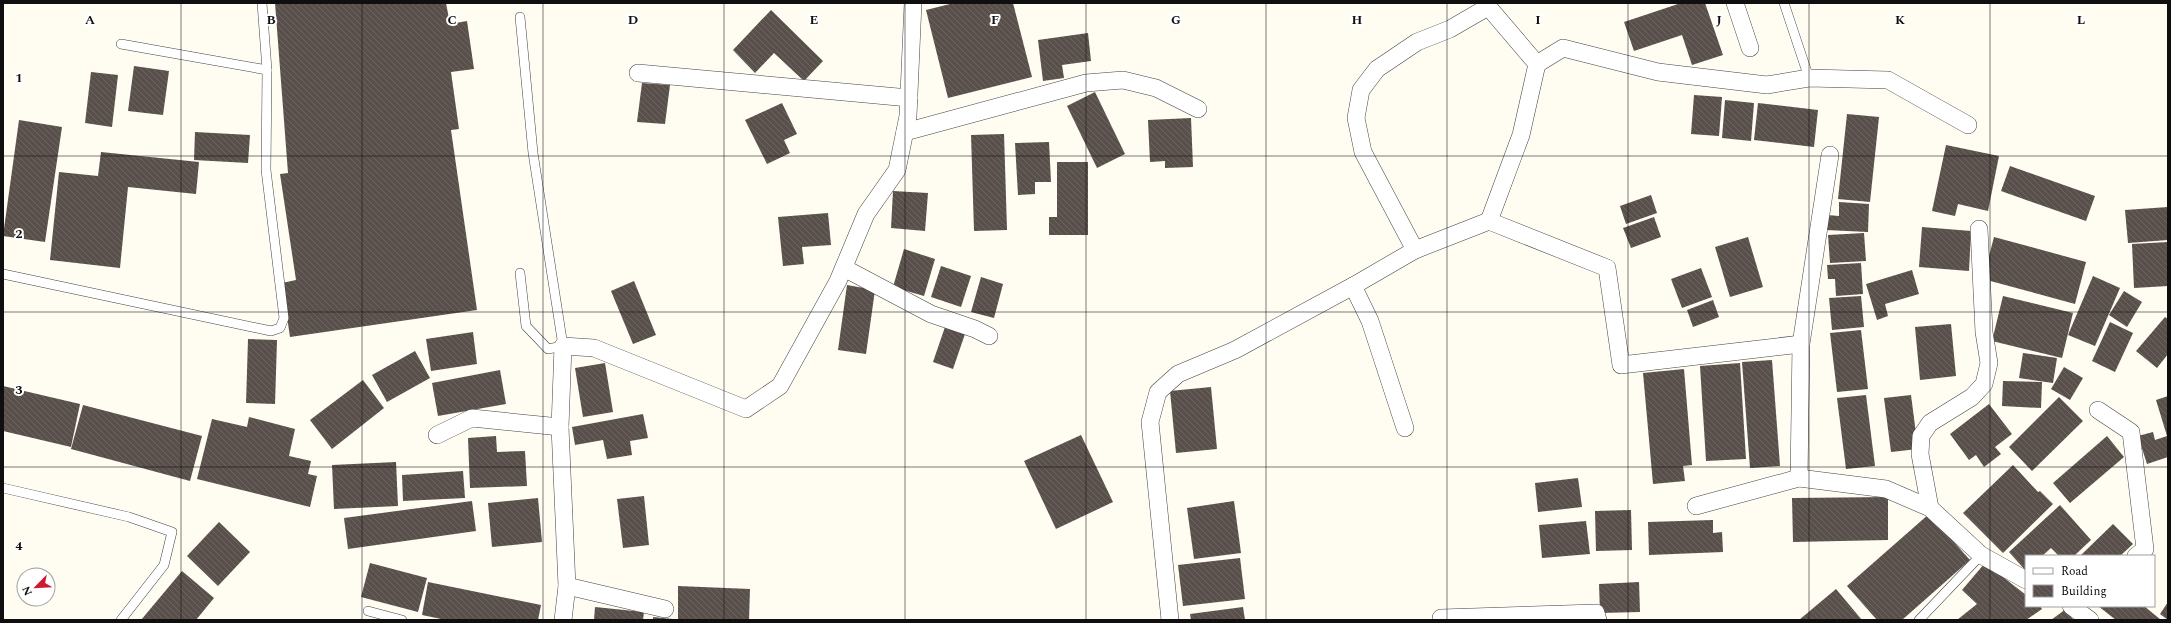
<svg xmlns="http://www.w3.org/2000/svg" width="2171" height="623" viewBox="0 0 2171 623" font-family="Spectral,serif">
<style>
.building{fill:url(#building-back-hatch)}
.lines{fill:none;stroke-linecap:round;stroke-linejoin:round}
.lane-casing{stroke:#424242;stroke-width:10}
.street-casing{stroke:#424242;stroke-width:18}
.lane{stroke:#fff;stroke-width:9}
.street{stroke:#fff;stroke-width:17}
.grid{fill:none;stroke:#0f0f0f;stroke-width:1;stroke-opacity:0.55}
.grid-label{font-size:13px;text-anchor:middle;font-weight:bold;fill:#0f0f0f;stroke:#fff;stroke-width:4;stroke-linejoin:round;paint-order:stroke}
</style>
<defs>
<pattern id="building-back-hatch" width="6" height="6" patternUnits="userSpaceOnUse"><rect width="6" height="6" fill="#594f4b"/><path d="M-1 5l2 2M0 0l6 6M5-1l2 2" fill="none" stroke="#6c6461"/></pattern>
</defs>
<rect width="100%" height="100%" fill="#fffcf2"/>
<g class="building">
<path d="M275,3H446L450,24L467,21L474,69L451,72L459,129L451,130L477,310L290,337L282,283L296,280L280,174L288,173Z"/>
<path d="M954,3H1013L1032,77L948,98L926,10Z"/>
<path d="M1681,3H1705L1723,55L1692,65L1682,35L1634,51L1624,22Z"/>
<path d="M771,10L823,61L804,81L774,53L755,73L733,50Z"/>
<path d="M1088,33L1091,61L1062,65L1064,78L1043,81L1038,40Z"/>
<path d="M134,66L169,71L163,115L128,111Z"/>
<path d="M91,72L118,75L112,127L85,123Z"/>
<path d="M642,83L670,85L665,124L637,122Z"/>
<path d="M1095,92L1125,154L1097,168L1067,106Z"/>
<path d="M1694,95L1722,97L1719,136L1691,134Z"/>
<path d="M1725,100L1754,103L1751,141L1722,138Z"/>
<path d="M782,103L797,134L784,140L790,153L767,164L745,120Z"/>
<path d="M1758,103L1818,110L1814,147L1754,140Z"/>
<path d="M1847,114L1879,117L1870,202L1838,199Z"/>
<path d="M1191,118L1193,167L1165,168V161L1150,162L1148,120Z"/>
<path d="M19,120L62,127L45,242L3,236Z"/>
<path d="M195,132L250,135L248,163L194,160Z"/>
<path d="M1004,134L1007,230L974,231L971,135Z"/>
<path d="M1049,142L1051,182H1035V194L1018,195L1015,143Z"/>
<path d="M1946,145L1999,156L1988,211L1958,204L1955,216L1932,211Z"/>
<path d="M101,152L199,162L196,194L128,187L120,268L50,260L59,172L98,176Z"/>
<path d="M1057,162H1088V235H1049V217H1057Z"/>
<path d="M2010,166L2095,196L2086,221L2001,191Z"/>
<path d="M893,191L928,193L925,231L891,228Z"/>
<path d="M1651,195L1657,213L1626,224L1620,206Z"/>
<path d="M1839,202L1869,204L1868,232L1826,230L1827,215L1839,216Z"/>
<path d="M2168,207V240L2128,243L2125,210Z"/>
<path d="M828,213L831,245L802,247L804,264L783,266L778,217Z"/>
<path d="M1654,217L1661,237L1631,248L1623,228Z"/>
<path d="M1922,227L1971,231L1969,271L1919,267Z"/>
<path d="M1864,233L1866,261L1830,263L1828,235Z"/>
<path d="M1748,237L1763,287L1730,297L1715,247Z"/>
<path d="M1994,237L2086,262L2075,304L1983,279Z"/>
<path d="M2168,242V286L2134,288L2132,244Z"/>
<path d="M904,249L935,259L924,296L893,287Z"/>
<path d="M1861,263L1863,294L1836,296L1835,279H1828L1827,265Z"/>
<path d="M941,266L971,276L961,307L931,297Z"/>
<path d="M1701,268L1712,297L1682,308L1671,279Z"/>
<path d="M1912,270L1919,294L1885,304L1888,316L1877,320L1866,284Z"/>
<path d="M2093,276L2120,288L2095,346L2068,335Z"/>
<path d="M981,277L1003,284L994,318L971,312Z"/>
<path d="M634,281L656,335L633,344L611,291Z"/>
<path d="M847,285L875,290L866,354L838,350Z"/>
<path d="M2124,291L2142,302L2127,327L2109,315Z"/>
<path d="M1861,296L1864,327L1832,330L1829,298Z"/>
<path d="M2003,296L2073,313L2062,358L1992,341Z"/>
<path d="M1713,300L1719,317L1693,327L1687,310Z"/>
<path d="M2165,317L2168,319V354L2157,368L2136,351Z"/>
<path d="M2110,322L2133,333L2115,372L2092,361Z"/>
<path d="M946,324L966,331L953,369L933,362Z"/>
<path d="M1951,324L1956,376L1920,380L1915,327Z"/>
<path d="M1861,330L1868,389L1837,392L1830,333Z"/>
<path d="M473,332L477,364L431,371L426,339Z"/>
<path d="M248,339L277,340L275,404L246,403Z"/>
<path d="M415,351L430,378L387,402L372,375Z"/>
<path d="M2023,353L2057,358L2053,383L2019,378Z"/>
<path d="M1772,360L1780,466L1750,468L1742,362Z"/>
<path d="M605,363L613,412L583,417L575,368Z"/>
<path d="M1740,363L1746,459L1706,461L1700,366Z"/>
<path d="M2064,367L2083,378L2070,400L2051,389Z"/>
<path d="M1684,369L1692,465L1683,466L1685,481L1653,484L1643,373Z"/>
<path d="M500,370L506,404L438,416L432,383Z"/>
<path d="M363,380L384,408L332,449L310,420Z"/>
<path d="M2003,381L2042,382L2041,408L2002,406Z"/>
<path d="M3,386L80,404L71,447L3,431Z"/>
<path d="M1211,387L1217,449L1176,453L1170,391Z"/>
<path d="M1866,395L1875,466L1846,469L1837,398Z"/>
<path d="M1911,395L1918,449L1891,452L1884,398Z"/>
<path d="M2168,396V457L2147,464L2138,436L2153,432L2155,440L2167,436L2156,400Z"/>
<path d="M2059,397L2083,421L2032,471L2009,447Z"/>
<path d="M1989,404L2012,434L1995,447L2001,454L1984,467L1976,455L1969,460L1950,434Z"/>
<path d="M83,405L202,436L190,481L71,449Z"/>
<path d="M643,414L648,438L630,441L632,455L607,459L603,440L575,445L572,427Z"/>
<path d="M249,417L295,429L289,456L311,461L308,474L317,476L310,507L197,479L212,419L247,427Z"/>
<path d="M1081,435L1113,502L1056,529L1024,461Z"/>
<path d="M496,436L497,452L525,451L527,486L470,488L468,438Z"/>
<path d="M2107,436L2124,457L2070,503L2053,483Z"/>
<path d="M396,462L398,506L334,509L332,465Z"/>
<path d="M2013,465L2038,492L2040,491L2053,504L2003,553L1963,513Z"/>
<path d="M463,471L465,498L403,501L402,475Z"/>
<path d="M1578,478L1582,507L1538,512L1535,483Z"/>
<path d="M644,496L649,545L623,548L617,499Z"/>
<path d="M1888,497V540L1793,542L1792,498Z"/>
<path d="M538,498L542,542L492,547L488,503Z"/>
<path d="M472,501L476,531L348,549L344,518Z"/>
<path d="M1234,501L1241,553L1194,559L1187,508Z"/>
<path d="M2060,505L2091,540L2074,556H2059L2051,548L2042,556H2026V571L2009,552Z"/>
<path d="M1631,510L1632,550L1596,551L1595,511Z"/>
<path d="M1929,514L1970,560L1902,620H1877L1847,586Z"/>
<path d="M1713,520V533L1722,532L1723,552L1649,555L1648,522Z"/>
<path d="M1586,521L1590,554L1542,558L1539,525Z"/>
<path d="M219,522L250,552L218,586L187,556Z"/>
<path d="M2113,524L2133,544L2120,556H2080Z"/>
<path d="M1240,558L1245,599L1183,606L1178,565Z"/>
<path d="M370,563L427,578L418,612L361,597Z"/>
<path d="M1985,563L2026,595V606H2040L2042,609L2026,620H1957L1977,604L1962,590Z"/>
<path d="M182,571L214,598L196,620H141Z"/>
<path d="M428,582L541,605L538,620H446L422,615Z"/>
<path d="M1639,582L1640,612L1600,613L1599,584Z"/>
<path d="M678,586L750,589L749,620H678Z"/>
<path d="M1836,589L1862,620H1799Z"/>
<path d="M2168,602V620L2160,614Z"/>
<path d="M2098,606H2144L2161,620H2116Z"/>
<path d="M595,607L644,612L643,620H594Z"/>
<path d="M1243,607L1245,620H1191L1190,614Z"/>
<path d="M2066,609L2073,620H2051Z"/>
<path d="M653,617L673,619V620H653Z"/>
</g>
<g class="lines">
<g class="lane-casing">
<g id="lane">
<path d="M1784,3L1809,78"/>
<path d="M121,44L267,70"/>
<path d="M520,273L526,326L548,349L563,346L533,153L520,17"/>
<path d="M3,274L271,331L280,328L284,318L266,170L267,70L262,3"/>
<path d="M3,488L129,517L172,532L164,565L121,620"/>
<path d="M368,611L402,620"/>
<path d="M1919,620L1981,555"/>
</g>
</g>
<g class="street-casing">
<g id="street">
<path d="M1485,3L1537,64L1521,135L1489,221"/>
<path d="M1735,3L1750,48"/>
<path d="M1537,64L1563,48L1658,72L1767,85L1809,78L1888,80L1968,125"/>
<path d="M638,73L909,98"/>
<path d="M905,132L1086,83L1123,80L1156,88L1198,109"/>
<path d="M1415,250L1363,152L1356,118L1361,90L1377,69L1417,42L1450,29L1488,7"/>
<path d="M844,268L931,314L975,329L989,336"/>
<path d="M2098,410L2131,432L2145,549L2136,556"/>
<path d="M1405,428L1370,321L1353,286L1415,250L1489,221L1607,268L1621,365L1801,344"/>
<path d="M437,435L472,418L560,427"/>
<path d="M1799,478L1801,344L1830,155"/>
<path d="M1696,506L1799,478L1886,489L1930,508L1981,555L2026,580"/>
<path d="M1930,508L1920,454L1921,436L1930,423L1972,397L1984,384L1989,363L1984,332L1979,229"/>
<path d="M567,586L665,609"/>
<path d="M2071,606L2090,620"/>
<path d="M563,620L567,586L560,427L563,346L594,348L746,409L780,386L838,281L866,214L897,170L908,116L913,3"/>
<path d="M1170,620L1150,422L1158,392L1178,374L1235,350L1353,286"/>
<path d="M1441,620V618L1596,613L1598,620"/>
</g>
</g>
<use href="#lane" class="lane"/>
<use href="#street" class="street"/>
</g>
<path class="grid" d="M181,3V620M362,3V620M543,3V620M724,3V620M905,3V620M1086,3V620M1266,3V620M1447,3V620M1628,3V620M1809,3V620M1990,3V620M3,156H2168M3,312H2168M3,467H2168"/>
<g class="grid-label">
<text x="90" y="24">A</text>
<text x="271" y="24">B</text>
<text x="452" y="24">C</text>
<text x="633" y="24">D</text>
<text x="814" y="24">E</text>
<text x="995" y="24">F</text>
<text x="1176" y="24">G</text>
<text x="1357" y="24">H</text>
<text x="1538" y="24">I</text>
<text x="1719" y="24">J</text>
<text x="1900" y="24">K</text>
<text x="2081" y="24">L</text>
<text x="19" y="82">1</text>
<text x="19" y="238">2</text>
<text x="19" y="394">3</text>
<text x="19" y="550">4</text>
</g>
<rect width="2171" height="623" fill="none" stroke="#0f0f0f" stroke-width="8"/>
<rect x="2025" y="555" width="130" height="52" fill="#ffffff" stroke="#9f9f9f"/>
<rect x="2033" y="568" width="20" height="6" fill="#ffffff" stroke="#9f9f9f"/>
<text x="2061" y="575" font-size="12" fill="#0f0f0f">Road</text>
<rect x="2033" y="585" width="20" height="12" fill="url(#building-back-hatch)" stroke="#9f9f9f"/>
<text x="2061" y="595" font-size="12" fill="#0f0f0f">Building</text>
<g transform="translate(36 587) rotate(246)"><circle r="19" fill="#ffffff" stroke="#9f9f9f"/>
<path d="M0-3L7 15L0 10L-7 15Z" fill="#cd1a2f"/>
<text y="-6" font-size="11" font-weight="bold" text-anchor="middle" fill="#0f0f0f">N</text>
</g>
</svg>
